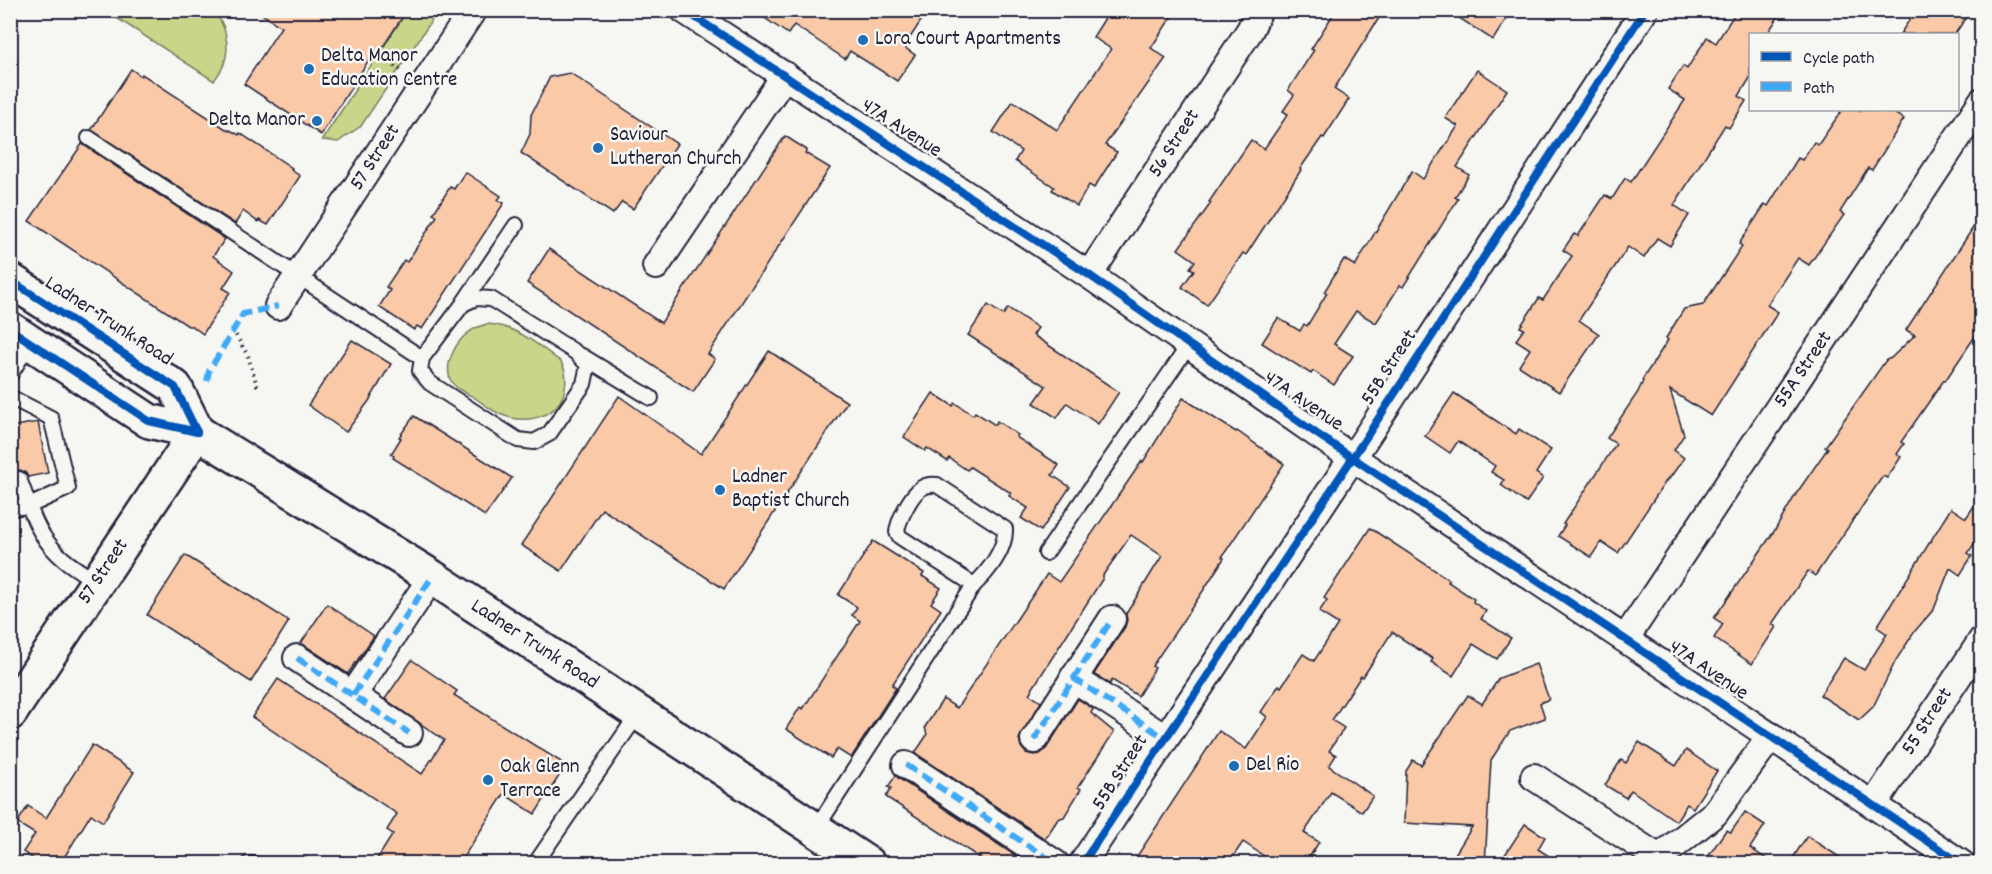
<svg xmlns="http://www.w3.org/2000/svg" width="1992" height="874" viewBox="0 0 1992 874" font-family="Dekko,sans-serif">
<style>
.green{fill:#c9d588;stroke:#767c62;stroke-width:1.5}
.building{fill:#f9c9a8;stroke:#22223b;stroke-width:1.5}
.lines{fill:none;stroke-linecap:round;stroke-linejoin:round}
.service-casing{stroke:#22223b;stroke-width:18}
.minor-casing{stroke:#22223b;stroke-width:30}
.tertiary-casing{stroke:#22223b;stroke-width:38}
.secondary-casing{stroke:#22223b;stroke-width:38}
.path{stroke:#22223b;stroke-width:4;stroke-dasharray:1.5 4.5;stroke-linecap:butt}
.service{stroke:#f6f6f2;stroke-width:14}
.minor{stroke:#f6f6f2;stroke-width:26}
.tertiary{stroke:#f6f6f2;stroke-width:33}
.secondary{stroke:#f6f6f2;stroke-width:33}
.quiet{stroke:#3fa9f5;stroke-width:6;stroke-dasharray:12 6;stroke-linecap:butt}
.cycleway-casing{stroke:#f6f6f2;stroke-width:11}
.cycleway{stroke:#0057b8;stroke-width:8}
.poi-dot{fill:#1f6fb2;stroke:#f6f6f2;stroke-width:2}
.labels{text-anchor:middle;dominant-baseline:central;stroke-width:5;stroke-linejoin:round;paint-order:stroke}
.poi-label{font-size:21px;fill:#22223b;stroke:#f6f6f2;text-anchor:start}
.street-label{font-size:21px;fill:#22223b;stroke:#f6f6f2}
</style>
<rect width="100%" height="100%" fill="#f6f6f2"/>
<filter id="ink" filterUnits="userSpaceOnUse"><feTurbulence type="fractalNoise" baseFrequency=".0167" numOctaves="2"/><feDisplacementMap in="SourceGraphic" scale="12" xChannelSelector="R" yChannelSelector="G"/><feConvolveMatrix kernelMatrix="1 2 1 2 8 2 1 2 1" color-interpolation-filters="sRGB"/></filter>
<g filter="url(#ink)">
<g class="green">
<path d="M106,11H211C227,21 230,47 224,64C222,70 217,76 214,81Z"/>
<path d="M407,11H438L361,126L338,142L322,140Z"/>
<path d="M487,324C515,325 540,346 561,362C567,372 567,382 564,393C555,419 525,424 502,415C492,411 484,404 475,398C465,392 455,390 450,379C447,370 449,360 453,352C460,337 471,328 487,324Z"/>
</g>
<g class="building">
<path d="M256,10H407L379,53L375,50L321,135L244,84L281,27Z"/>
<path d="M753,10H928L904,47L915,55L897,81L850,51L845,59L794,25L788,34Z"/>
<path d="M1110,10H1176L1151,48L1166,58L1105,145L1117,152L1094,188L1089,185L1077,206L1052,190L1054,187L1015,161L1021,151L993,132L1013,101L1057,130L1111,49L1093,37Z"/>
<path d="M1336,10H1384L1334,89L1349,99L1324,138L1322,137L1300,169L1301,170L1246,255L1243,253L1207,305L1182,287L1194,270L1190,268L1195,261L1178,249L1211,203L1209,202L1251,140L1264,149L1288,114L1283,111L1294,95L1288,90L1314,50L1311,49Z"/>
<path d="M1447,10H1512L1493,40Z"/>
<path d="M1737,10H1783L1767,34H1750V78L1739,96L1746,101L1729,128L1725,125L1674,205L1689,215L1670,246L1657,238L1644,258L1628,247L1579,320L1599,334L1559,392L1519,366L1530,349L1516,340L1524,329L1520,327L1539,298L1543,300L1572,256L1563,250L1574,234L1578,236L1605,195L1612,199L1625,178L1631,182L1685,100L1668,89L1683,66L1687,69L1707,37L1716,43Z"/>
<path d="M1916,10H1971L1955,34H1900Z"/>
<path d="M131,69L141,76L142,74L229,131L230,130L239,135L240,133L292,168L291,170L300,176L268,225L259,220L258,222L243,211L235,224L91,130Z"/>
<path d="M1477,70L1507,90L1457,167L1469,175L1455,197L1458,199L1403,287L1400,285L1376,323L1356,311L1334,344L1353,356L1334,385L1313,371L1311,374L1262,343L1278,318L1300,331L1304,324L1307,326L1327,293L1324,292L1344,259L1355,266L1412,171L1423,179L1458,126L1445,118Z"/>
<path d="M570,73L677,144L633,209L622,202L613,214L521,153L530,134L531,115L550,77Z"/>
<path d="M1842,110H1889L1904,119L1872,170L1868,168L1840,212L1844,215L1809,265L1798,258L1767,305L1778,312L1711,416L1670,390L1684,435L1674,450L1684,458L1669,479L1668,478L1618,553L1601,542L1591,557L1558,536L1565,525L1563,524L1616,444L1607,438L1638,392L1643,381L1642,380L1668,340L1666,338L1684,309L1703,305L1742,246L1739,244L1765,204L1768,206L1798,158L1802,160L1814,142L1818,145Z"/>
<path d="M785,136L807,150L805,153L830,168L708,354L715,359L693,392L527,283L549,249L661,323Z"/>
<path d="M82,144L225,239L213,256L234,271L223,288L230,292L203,334L192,326H188L29,221Z"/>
<path d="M465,172L501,196L498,200L504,203L422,329L417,326L414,330L379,307L390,290L386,287L404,260L407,262L437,216L433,214L450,187L454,189Z"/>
<path d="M1982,214V326L1945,381L1944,380L1901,442L1904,444L1897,454L1901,457L1887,478L1883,476L1815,576L1808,571L1772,624L1776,627L1752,664L1714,638L1723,624L1714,618L1775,530L1796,494L1828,448L1825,447L1841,424L1886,360L1891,358L1915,335L1906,330Z"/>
<path d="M988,305L1003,315L1008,308L1038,328L1033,335L1119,392L1098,424L1067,403L1057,418L1034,403L1046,386L968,335Z"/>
<path d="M352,340L391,364L369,401L346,432L308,405Z"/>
<path d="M769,351L847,402L724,589L602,509L561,571L521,545L619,396L701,454Z"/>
<path d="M933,393L953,406L955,403L973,415L975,412L995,425L997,421L1018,435L1016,437L1059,465L1052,475L1070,487L1041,531L1021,518L1028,508L1009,496L1011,493L970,467L967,470L949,458L947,461L927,448L925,451L904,437Z"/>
<path d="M1454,393L1516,434L1519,429L1551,450L1536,473L1543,478L1526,503L1501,485L1504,480L1491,472L1495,466L1458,441L1450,453L1425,436Z"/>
<path d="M1183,398L1236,432L1237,431L1284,464L1222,557L1224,558L1203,591L1152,666L1155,668L1138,696L1112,680L1110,684L1094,674L1125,627L1127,620L1126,614L1162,556L1131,535L1103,575V578L1029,694L1041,702L1019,739L1021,747L1026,753L1034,755L1040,754L1046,749L1078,699L1093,709L1091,713L1114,732L1078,787L1081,789L1064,817L1058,819L1045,839L915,753L927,735L925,727L943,699L957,708L1047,574L1059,582L1142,461L1143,462Z"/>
<path d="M414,416L512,478L485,516L393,458L394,456L391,454L401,438L399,437Z"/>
<path d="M38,422L48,473L28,477L25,472L20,470L15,471L10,477V427Z"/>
<path d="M1982,494V532L1968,553L1972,556L1960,575L1950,568L1934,609L1915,631L1896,660L1873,707L1859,720L1820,695L1844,658L1864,670L1887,634L1877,627L1951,508L1966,518Z"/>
<path d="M1370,528L1450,580L1448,582L1474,599L1473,602L1486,611L1481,619L1511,638L1497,659L1473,644L1453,676L1431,662L1433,659L1392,632L1363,677L1361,676L1332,720L1344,728L1329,751L1336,755L1329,766L1373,796L1362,812L1331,792L1304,833L1319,842L1305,864H1276L1243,842L1228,864H1132L1219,731L1246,749L1267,717L1261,712L1279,685L1281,687L1303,654L1314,661L1338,624L1319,612L1327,600L1324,598Z"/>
<path d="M873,541L924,573L922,576L941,588L931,603L941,610L892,685L896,688L851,758L837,749L831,758L786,729L800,707L803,709L860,621L852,615L857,607L838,595Z"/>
<path d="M185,555L289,621L251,682L147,615Z"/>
<path d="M327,604L374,636L348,674L301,643Z"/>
<path d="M412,660L457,691L454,695L566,765L535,814L504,794L459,864H374L393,834L387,830L397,814L252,717L278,679L422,774L444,740L385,699Z"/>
<path d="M1536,664L1549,699L1540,703L1545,718L1510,731L1491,760L1485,864H1449L1472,827L1404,823L1406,771L1413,760L1421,765L1468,695L1482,704L1499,678Z"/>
<path d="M1639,742L1676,766L1686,750L1717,771L1693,808L1687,804L1676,821L1631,790L1626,798L1605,785L1621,760L1626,763Z"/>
<path d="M92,745L134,772L103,822L91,814L60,864H41L23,852L35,834L17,823L28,806L46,818Z"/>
<path d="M896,775L898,778L1028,864H989L886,797L891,788L888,787Z"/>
<path d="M1745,812L1765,825L1750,848L1774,864H1703L1726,830L1731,832Z"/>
<path d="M1525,824L1545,837L1538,849L1561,864H1499Z"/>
<path d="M1807,836L1850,864H1789Z"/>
</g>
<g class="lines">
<g class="service-casing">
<g id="service">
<path d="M89,138L422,358"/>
<path d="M476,298L491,299L575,352L588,365L584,384L549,434L534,442L518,440L430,383L420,371L422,358L463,304Z"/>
<path d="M464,302L516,225"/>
<path d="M582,356L651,398"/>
<path d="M10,375L30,342"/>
<path d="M10,397L51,418L68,488L29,506L10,508"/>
<path d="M19,479C28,501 34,526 49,544C62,561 80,571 97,582"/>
<path d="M1046,553L1189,345"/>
<path d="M815,830L974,585L900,537L897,532C898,521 910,497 919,490C924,485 930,484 937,485L1005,529C1006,549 988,572 974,585"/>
<path d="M248,864H254"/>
<path d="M535,864L638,714"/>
</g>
</g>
<g class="minor-casing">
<g id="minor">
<path d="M684,10L1089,275L1317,434L1962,864"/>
<path d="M656,266L785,75"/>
<path d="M1089,275L1250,30L1259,10"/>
<path d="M278,306L473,10"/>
<path d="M1626,638L1982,101"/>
<path d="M297,658L409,733"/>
<path d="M1073,678L1165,738"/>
<path d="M353,695L432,577"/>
<path d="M1034,740L1112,619"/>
<path d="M906,765L1056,864"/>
<path d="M1534,777L1659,858"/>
<path d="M1874,804L1982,640"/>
<path d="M1082,864L1365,439L1645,10"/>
<path d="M1655,864L1659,858L1715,813L1771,736"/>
</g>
</g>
<g class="tertiary-casing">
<path id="tertiary" d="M10,713L197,432"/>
</g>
<g class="secondary-casing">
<g id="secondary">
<path d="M10,280L175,387L197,432"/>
<path d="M10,329L149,421L197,432L432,577L868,864"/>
</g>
</g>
<g class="path">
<path d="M374,53L402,71"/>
<path d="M233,330L248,356L258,389"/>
</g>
<use href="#service" class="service"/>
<use href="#minor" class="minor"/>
<use href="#tertiary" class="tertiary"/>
<use href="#secondary" class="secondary"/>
<g class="quiet">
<path d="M207,381L209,371L243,314L278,306"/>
<path d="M297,658L409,733"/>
<path d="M1073,678L1165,738"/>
<path d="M353,695L432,577"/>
<path d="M1034,740L1112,619"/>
<path d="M906,765L1056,864"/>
</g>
<g class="cycleway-casing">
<g id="cycleway">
<path d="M684,10L1089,275L1317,434L1962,864"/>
<path d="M10,280L175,387L197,432"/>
<path d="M10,329L149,421L197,432"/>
<path d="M1082,864L1365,439L1645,10"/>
</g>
</g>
<use href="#cycleway" class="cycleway"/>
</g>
</g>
<g class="poi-dot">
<circle cx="863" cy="40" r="6"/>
<circle cx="309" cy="69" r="6"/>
<circle cx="317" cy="121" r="6"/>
<circle cx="598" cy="148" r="6"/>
<circle cx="720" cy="490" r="6"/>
<circle cx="1234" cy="766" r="6"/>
<circle cx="488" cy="780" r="6"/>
</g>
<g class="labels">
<g class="poi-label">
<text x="875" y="40">Lora Court Apartments</text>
<text x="321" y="57">Delta Manor<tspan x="321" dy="24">Education Centre</tspan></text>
<text x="305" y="121" text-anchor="end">Delta Manor</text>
<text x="610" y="136">Saviour<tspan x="610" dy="24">Lutheran Church</tspan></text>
<text x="732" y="478">Ladner<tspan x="732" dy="24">Baptist Church</tspan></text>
<text x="1246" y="766">Del Rio</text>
<text x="500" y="768">Oak Glenn<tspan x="500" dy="24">Terrace</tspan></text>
</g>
<g class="street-label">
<text transform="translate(901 129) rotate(33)">47A Avenue</text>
<text transform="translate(1175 144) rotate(-57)">56 Street</text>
<text transform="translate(376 158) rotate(-57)">57 Street</text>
<text transform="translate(108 322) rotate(33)">Ladner Trunk Road</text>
<text transform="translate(1390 368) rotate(-57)">55B Street</text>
<text transform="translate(1804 370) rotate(-56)">55A Street</text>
<text transform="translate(1303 402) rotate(34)">47A Avenue</text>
<text transform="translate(104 572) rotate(-56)">57 Street</text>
<text transform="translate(534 645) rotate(33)">Ladner Trunk Road</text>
<text transform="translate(1708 671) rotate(34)">47A Avenue</text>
<text transform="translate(1928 722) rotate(-57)">55 Street</text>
<text transform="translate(1121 773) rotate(-57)">55B Street</text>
</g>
</g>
<rect width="1992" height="874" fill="none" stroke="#f6f6f2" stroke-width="36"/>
<rect x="18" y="18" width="1956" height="838" fill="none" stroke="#22223b" stroke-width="2" filter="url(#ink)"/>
<rect x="1749" y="33" width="210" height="78" fill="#f6f6f2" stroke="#a1a1a9" stroke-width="1.5"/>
<rect x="1761" y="52" width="30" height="9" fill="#0057b8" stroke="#a1a1a9" stroke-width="1.5"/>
<text x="1803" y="63" font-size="18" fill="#22223b">Cycle path</text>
<rect x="1761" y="82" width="30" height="9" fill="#3fa9f5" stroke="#a1a1a9" stroke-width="1.5"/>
<text x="1803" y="93" font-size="18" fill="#22223b">Path</text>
</svg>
